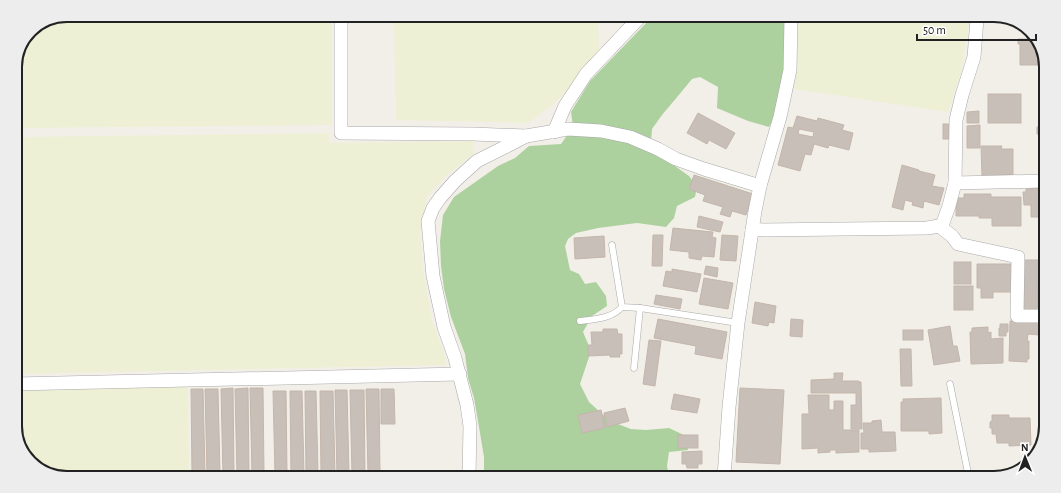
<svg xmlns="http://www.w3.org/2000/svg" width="1061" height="493" viewBox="0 0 1061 493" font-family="'Alegreya Sans',sans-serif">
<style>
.farmland{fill:#eef0d5}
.forest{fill:#add19e}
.building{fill:#c7bfb8;stroke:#c4b6ab;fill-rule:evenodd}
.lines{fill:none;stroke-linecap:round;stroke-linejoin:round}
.service-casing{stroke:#a9a9a9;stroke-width:7}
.minor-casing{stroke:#a9a9a9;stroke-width:14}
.service{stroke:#fff;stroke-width:6}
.minor{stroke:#fff;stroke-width:13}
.rim{fill:none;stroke:#222;stroke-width:2}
</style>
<rect width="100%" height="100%" fill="#f2efe9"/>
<g class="farmland">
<path d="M67,15L332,16V125L15,128V64L30,30Z"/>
<path d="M394,16L598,17L599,52L571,87L551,106L528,123L396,120Z"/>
<path d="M798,18L969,19L968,34L964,51L962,68L948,112L794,89L797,66Z"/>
<path d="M329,133V143L473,141L474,153L446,176L427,197L420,233L423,268L432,321L445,356V365L15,374V137Z"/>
<path d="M188,387L189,475L47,474L24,455L15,430V389Z"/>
</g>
<path class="forest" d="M652,17L786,18L784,68L775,117L769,127L748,121L717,108L718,87L700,77L692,79L678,96L662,115L652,129L651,142L665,159L689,176L697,187L695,197L677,206L674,218L666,227L637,223L598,228L576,233L568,239L565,246L570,270L579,274L585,284L596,282L606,296L607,306L592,316L583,332L591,351L580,384L589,402L610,421L631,429L646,430L669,428L686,436L688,450L669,452L667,466L669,477L620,476H598L570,470H548L532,472L523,476H497L484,471V457L480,433L474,398L468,378L465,354L451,317L444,289L441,266L440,241L443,215L454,197L498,166L515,158L529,146L561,144L573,127L571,112L590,81Z"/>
<g class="building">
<path d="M1018,39H1034V42H1038L1046,66H1042V65H1020V44H1018Z"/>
<rect x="988" y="94" width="33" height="29"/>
<path d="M979,111V123H967V112Z"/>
<path d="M698,113L735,133L726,149L709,140L707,144L687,133Z"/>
<path d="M797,116L817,121L818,118L844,125L842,130L853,133L849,150L829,145L828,148L814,144L811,155L805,154L800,171L778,165L788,127L793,128ZM799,129L814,132L813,137L798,134Z"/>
<path d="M1044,123H1045V153V134H1037V127H1044Z"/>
<rect x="943" y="124" width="6" height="15"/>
<path d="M980,125V148H967V126Z"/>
<path d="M981,146H1002L1001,149H1013V175H995L996,179H984V176H982Z"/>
<path d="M902,165L919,170V171L935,175L932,186L944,188L939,205L924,201L923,208L912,205L913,202L905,200L903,210L892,207Z"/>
<path d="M694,175L753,194L746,215L732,211L730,217L720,214L723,207L703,201L705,195L689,189Z"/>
<path d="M1038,188V192H1045L1044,221H1041V217H1031V205H1024L1023,192H1026V189Z"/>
<path d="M964,194H991V197H1021V226H992V218H979V216H956V198H964Z"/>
<path d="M699,216L723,222L720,232L697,227Z"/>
<rect x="1043" y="224" width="1" height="36"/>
<path d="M673,228L713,232L712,237L716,238L714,257L702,256L701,260L689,258V252L670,250Z"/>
<path d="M653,235H663L662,266H652Z"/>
<path d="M722,235L738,236L736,261L720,260Z"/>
<path d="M604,236L605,257L575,259L574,238Z"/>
<path d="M1024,260H1041V264H1044V282H1038V310H1022Z"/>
<rect x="954" y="262" width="17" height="22"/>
<path d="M977,264H1014L1013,292H993V298H981V288H977Z"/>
<path d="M706,266L718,268L717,277L704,274Z"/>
<path d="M672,269L701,274L697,292L663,286L666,271L672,272Z"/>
<path d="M704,278L733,283L728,309L699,304Z"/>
<rect x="954" y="286" width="19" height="24"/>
<path d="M656,295L682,299L680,309L654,304Z"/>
<path d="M755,302L776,306L774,323L769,322L768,326L752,323Z"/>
<path d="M658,319L727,332L722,359L695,354L696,346L654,338Z"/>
<path d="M791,319L803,320L802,337L790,336Z"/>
<path d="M1040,319L1039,335L1028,334L1027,341H1029V359H1027V362L1009,361L1010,321H1019Z"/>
<path d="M1000,324H1008V332H1006V336H999V328H1000Z"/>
<path d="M950,326L953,346H957L960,361L934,365L928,330Z"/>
<path d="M988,327V333L991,332V339L1003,338V363L971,364L970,332H972V328Z"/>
<path d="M603,329H617L618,334H622V354H619L620,357H610V355L588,356V345H592L591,332H603Z"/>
<rect x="903" y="330" width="20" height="10"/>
<path d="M649,340L661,341L655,386L643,384Z"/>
<path d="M900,349H911L912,386H901Z"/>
<path d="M834,373H843L842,381H859V382H861L862,429H851V405H856V393H811V380L834,379Z"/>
<path d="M233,388L234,475H223L221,389Z"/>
<path d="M248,388L249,475H237L235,389Z"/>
<path d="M250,388H263L264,475H252Z"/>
<path d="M740,388L784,390L780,464L736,462Z"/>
<path d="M191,389H203L205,475H192Z"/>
<path d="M205,389H218L220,475H207Z"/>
<path d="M366,389H379L380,475H368Z"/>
<path d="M381,389H394L395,424H381Z"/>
<path d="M335,390H347L349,475H337Z"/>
<path d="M350,390H364L365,475H352Z"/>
<path d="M273,391H286L287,475H275Z"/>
<path d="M290,391H302L304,475H291Z"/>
<path d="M305,391H316L318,475H306Z"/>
<path d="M320,391H333L335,475H321Z"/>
<path d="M674,394L700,399L697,413L671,409Z"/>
<path d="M808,395H829V410H834V401H843V430H859V452L836,453V450H830V452L818,453V448L802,449V414H809Z"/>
<path d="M941,398L942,433L929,434V431H901V402H903V399Z"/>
<path d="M625,408L629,421L607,427L604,413Z"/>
<path d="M601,410L605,428L582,433L578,415Z"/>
<path d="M992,415H1009V418H1030L1031,445L1009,446V443H997L996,434H992V428H990V422L992,421Z"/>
<path d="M881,420L882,432H895L896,451L869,452V449H861V433H864L863,423H872V421Z"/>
<rect x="678" y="435" width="20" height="13"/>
<path d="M702,451V464H698V468H687L686,464H682V452Z"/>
</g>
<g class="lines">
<g class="service-casing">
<g id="service">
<path d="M612,245L622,307L640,308L738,323"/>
<path d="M580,321C595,319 611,319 622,307"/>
<path d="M634,368L640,308"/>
<path d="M950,384L969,478"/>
</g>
</g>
<g class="minor-casing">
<g id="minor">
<path d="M341,16V133L473,134L526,136L568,129L601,131L630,137L658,149L676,159L704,169L760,186"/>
<path d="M554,132L565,106L586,74L640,17"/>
<path d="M955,183L1045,181"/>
<path d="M939,226L952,236L958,244L1018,257L1017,316H1043"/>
<path d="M752,230L927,228L939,226L943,223L949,206L955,183L956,120L962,95L974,57L977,19"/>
<path d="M15,384L460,374"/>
<path d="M469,476L470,426L467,405L455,358L444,327L433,276L428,221L433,208L440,198L455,181L477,161L509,145L526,136"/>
<path d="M724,477L729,407L738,323L755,211L760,186L780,117L790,70L791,18"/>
</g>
</g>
<use href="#service" class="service"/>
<use href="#minor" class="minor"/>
</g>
<path d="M0 0H1061V493H0ZM67 22H994A45 45 0 0 1 1039 67V426A45 45 0 0 1 994 471H67A45 45 0 0 1 22 426V67A45 45 0 0 1 67 22Z" fill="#ededed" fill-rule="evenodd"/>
<path class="rim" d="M67 22H994A45 45 0 0 1 1039 67V426A45 45 0 0 1 994 471H67A45 45 0 0 1 22 426V67A45 45 0 0 1 67 22Z"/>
<g transform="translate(1025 457) rotate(359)" stroke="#ffffff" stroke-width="3" paint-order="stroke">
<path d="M0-3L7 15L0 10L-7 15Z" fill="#222222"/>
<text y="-6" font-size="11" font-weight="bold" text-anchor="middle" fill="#222222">N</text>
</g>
<path d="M917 34v6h119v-6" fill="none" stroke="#222222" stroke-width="2"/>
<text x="923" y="34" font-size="12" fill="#222222" stroke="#ffffff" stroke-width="3" paint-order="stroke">50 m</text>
</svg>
